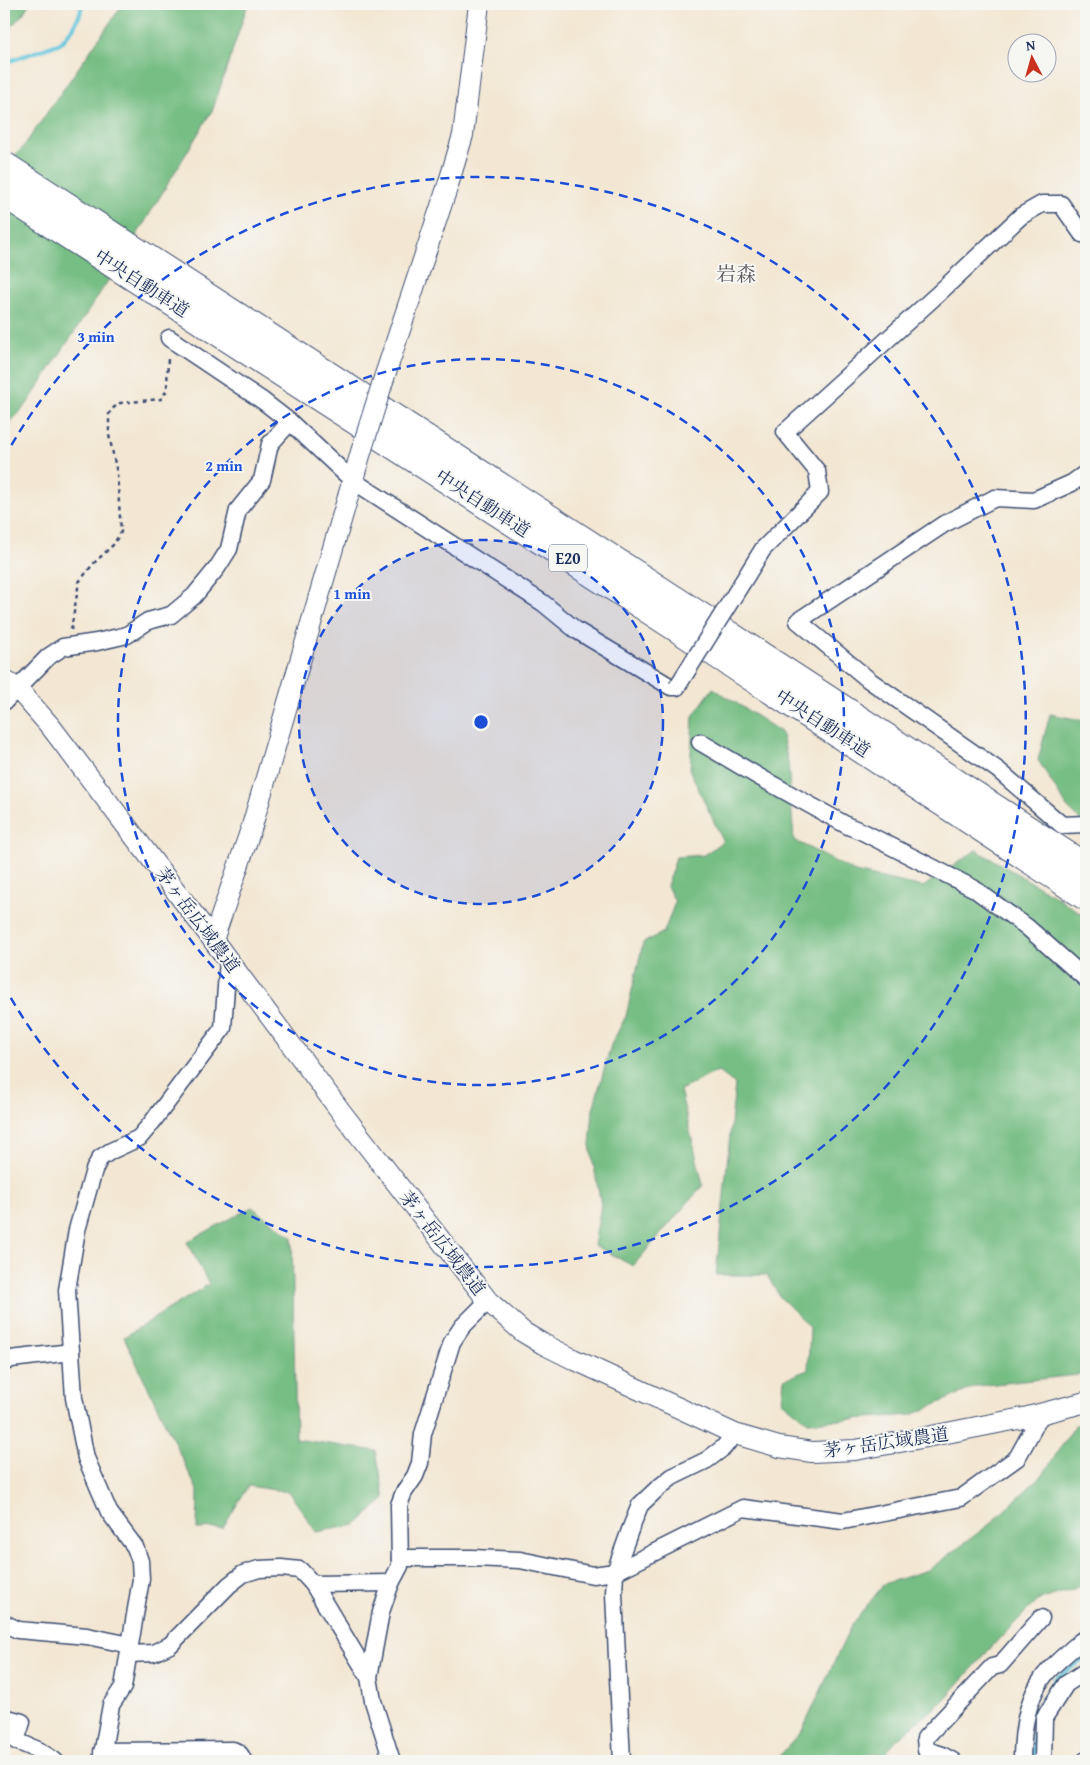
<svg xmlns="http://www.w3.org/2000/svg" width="1090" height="1765" viewBox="0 0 1090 1765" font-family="'Gentium Book Plus','Noto Serif JP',serif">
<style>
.forest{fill:#77be84;stroke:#497671}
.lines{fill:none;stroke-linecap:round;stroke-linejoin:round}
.stream{stroke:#60c6de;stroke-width:4.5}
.minor-casing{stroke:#3b4b70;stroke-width:19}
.tertiary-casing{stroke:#3b4b70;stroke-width:22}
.motorway-casing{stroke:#3b4b70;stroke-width:30}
.path{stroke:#3b4b70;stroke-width:2.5;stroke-dasharray:4 4;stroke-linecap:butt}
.minor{stroke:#fff;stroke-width:16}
.tertiary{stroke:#fff;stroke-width:20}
.motorway{stroke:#fff;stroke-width:28}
.minor-bridge-casing{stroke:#3b4b70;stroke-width:19;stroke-linecap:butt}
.tertiary-bridge-casing{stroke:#3b4b70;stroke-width:22;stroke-linecap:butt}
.minor-bridge{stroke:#fff;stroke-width:16}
.tertiary-bridge{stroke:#fff;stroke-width:20}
.ring{fill:none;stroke:#1d4ed8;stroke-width:2.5;stroke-dasharray:9 6}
.labels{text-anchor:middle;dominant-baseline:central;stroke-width:4;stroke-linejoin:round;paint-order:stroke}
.shield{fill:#f6f6f2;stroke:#5d6b8a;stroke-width:1}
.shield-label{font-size:16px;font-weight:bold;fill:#1b2f5e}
.street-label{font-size:18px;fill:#1b2f5e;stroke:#f6f6f2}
.quarter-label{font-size:20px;fill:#5b575e;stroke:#f6f6f2}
.centre{fill:#1d4ed8;stroke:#f6f6f2;stroke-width:2.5}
.ring-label{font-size:15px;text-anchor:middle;font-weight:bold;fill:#1d4ed8;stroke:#f6f6f2;stroke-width:4;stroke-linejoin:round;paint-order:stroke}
</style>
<rect width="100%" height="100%" fill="#f6f6f2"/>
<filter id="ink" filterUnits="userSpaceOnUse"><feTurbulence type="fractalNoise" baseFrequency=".02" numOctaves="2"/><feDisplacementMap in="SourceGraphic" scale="10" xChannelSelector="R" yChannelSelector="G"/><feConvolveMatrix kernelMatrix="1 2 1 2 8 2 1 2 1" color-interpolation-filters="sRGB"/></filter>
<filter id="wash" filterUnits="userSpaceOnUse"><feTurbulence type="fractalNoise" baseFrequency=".0096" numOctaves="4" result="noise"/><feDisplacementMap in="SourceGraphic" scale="20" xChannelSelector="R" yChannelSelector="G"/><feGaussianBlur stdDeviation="1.12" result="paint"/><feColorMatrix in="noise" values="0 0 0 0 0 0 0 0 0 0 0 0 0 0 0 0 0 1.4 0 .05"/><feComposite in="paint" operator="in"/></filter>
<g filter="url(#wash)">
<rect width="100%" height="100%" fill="#f3e7d3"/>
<g class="forest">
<path d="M4,4H29L23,14L4,34Z"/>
<path d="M123,4H248L213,109L123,258L27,404L4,429V164L21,150Z"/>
<path d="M713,688L781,732L788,762L794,840L855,872L923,887L976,850L1057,897L1086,917V1374L977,1386L912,1415L808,1422L782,1401L784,1379L808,1370L810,1327L780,1297L767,1275H716L735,1084L718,1071L680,1090L703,1185L633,1266L594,1245L601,1205L590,1145L593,1109L611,1045L626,1016L643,943L664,932L675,902L667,886L676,857L704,855L723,841L690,771L693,716Z"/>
<path d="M1050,714L1086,721V826L1067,807L1038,760Z"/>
<path d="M252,1207L292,1237L296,1439L376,1451L385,1499L356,1525L316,1532L289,1492L248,1486L223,1528L197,1529L198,1492L124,1337L209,1284L187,1242Z"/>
<path d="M1086,1422V1582L1076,1588L1037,1601L997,1641L944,1700L895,1741L880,1761H775L802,1731L851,1626L884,1584L930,1569L990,1524L1044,1473L1076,1424Z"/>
</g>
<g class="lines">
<g class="stream">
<path d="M4,63L61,43L73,28L80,14L82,4"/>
<path d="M1034,1761L1033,1740L1037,1710L1056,1678L1086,1657"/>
</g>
</g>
</g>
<g filter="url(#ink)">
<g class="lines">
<g class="minor-casing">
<g id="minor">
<path d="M169,338L263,401L290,422L352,480L543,603L576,630L671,687H677"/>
<path d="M1086,473L1072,483L1034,500L995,498L944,524L798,621L869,680L998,770L1062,825L1086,824"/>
<path d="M742,583L763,549L820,492L817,471L785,432L939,293L1021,216L1042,204H1061L1082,234L1086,235"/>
<path d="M4,702L48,657L63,647L97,642L127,635L148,621L171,615L194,596L217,568L229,549L238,510L262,480L270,444L290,422"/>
<path d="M700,742L761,778L848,826L863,832L973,888L1027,927L1086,979"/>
<path d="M4,1363L11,1359L71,1352"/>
<path d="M400,1558H471L520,1560L593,1575L615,1572L743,1508L843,1521L961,1498L1017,1458L1042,1413"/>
<path d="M313,1584L369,1677"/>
<path d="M4,1623L18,1630L87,1636L130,1645"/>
<path d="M129,1654L153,1653L170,1645L229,1585L243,1574L259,1569L281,1568L300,1570L313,1584L391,1583"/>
<path d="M4,1717L22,1722L16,1741L38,1750L55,1761"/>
<path d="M102,1751L233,1750C239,1752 242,1755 243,1761"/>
<path d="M101,1761L111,1705L123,1687L141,1579L140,1561L135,1547L109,1512L86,1458L74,1398L67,1290L77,1230L94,1170L100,1158L111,1151L139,1138L150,1125L223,1028L228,960"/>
<path d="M392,1761L373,1701L369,1677L381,1612L391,1583L400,1566L399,1505L404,1492L415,1476L420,1463L423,1434L452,1342L462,1327L488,1301"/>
<path d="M622,1761L614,1594L615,1572L630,1530L640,1505L657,1489L672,1477L707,1460L723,1448L735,1434"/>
<path d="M953,1761L942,1755L926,1750L925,1738L992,1667L1000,1665L1041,1618"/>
<path d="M1022,1761C1022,1732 1026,1700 1044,1676C1054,1663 1069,1652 1081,1641L1086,1638"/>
<path d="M1043,1761L1044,1718L1066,1684L1086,1671"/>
<path d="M1085,1761L1086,1760"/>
</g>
</g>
<g class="tertiary-casing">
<g id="tertiary">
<path d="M384,378L448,185L463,135L479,4"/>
<path d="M4,680L18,689L51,727L213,940L342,1113L488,1301L523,1332L543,1344L573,1359L735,1434L779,1447L812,1452L855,1450L911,1440L1028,1417L1086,1402"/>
<path d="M213,940L252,826L361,452"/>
</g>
</g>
<g class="motorway-casing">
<g id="motorway">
<path d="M4,166L687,608L1086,868"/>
<path d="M4,193L676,627L1086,896"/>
</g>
</g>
<path class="path" d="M71,630L79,582L93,564L113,545L121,532L117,473L109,435V414L112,409L120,403L161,399L167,390L168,356"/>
<use href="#minor" class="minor"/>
<use href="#tertiary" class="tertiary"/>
<use href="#motorway" class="motorway"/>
<g class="minor-bridge-casing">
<path id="minor-bridge" d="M677,687L742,583"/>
</g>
<g class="tertiary-bridge-casing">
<path id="tertiary-bridge" d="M361,452L384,378"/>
</g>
<use href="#minor-bridge" class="minor-bridge"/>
<use href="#tertiary-bridge" class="tertiary-bridge"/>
</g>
</g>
<circle cx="481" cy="722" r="182" fill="#1d4ed8" fill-opacity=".12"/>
<g class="ring">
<circle cx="481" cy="722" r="182"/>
<circle cx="481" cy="722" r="363"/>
<path d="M4 458A545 545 0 1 1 4 986"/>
</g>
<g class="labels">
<rect class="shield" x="549" y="544.5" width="38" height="27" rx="4"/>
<g class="shield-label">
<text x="568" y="558">E20</text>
</g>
<g class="street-label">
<text transform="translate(142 283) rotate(33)">中央自動車道</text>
<text transform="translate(483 503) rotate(33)">中央自動車道</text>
<text transform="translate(823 723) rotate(33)">中央自動車道</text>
<text transform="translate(198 920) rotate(53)">茅ヶ岳広域農道</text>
<text transform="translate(443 1243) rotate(52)">茅ヶ岳広域農道</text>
<text transform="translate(886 1442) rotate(-8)">茅ヶ岳広域農道</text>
</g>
<g class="quarter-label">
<text x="736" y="273">岩森</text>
</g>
</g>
<circle cx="481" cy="722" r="8" class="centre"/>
<g class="ring-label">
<text x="96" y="342">3 min</text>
<text x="224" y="471">2 min</text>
<text x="352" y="599">1 min</text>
</g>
<rect width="1090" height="1765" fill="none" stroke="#f6f6f2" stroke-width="20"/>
<g transform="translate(1032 58) rotate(354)"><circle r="24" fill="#f6f6f2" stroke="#9ea6b7"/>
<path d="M0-4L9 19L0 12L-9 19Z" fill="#c8321e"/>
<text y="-8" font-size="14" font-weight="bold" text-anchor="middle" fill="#1b2f5e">N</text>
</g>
</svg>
